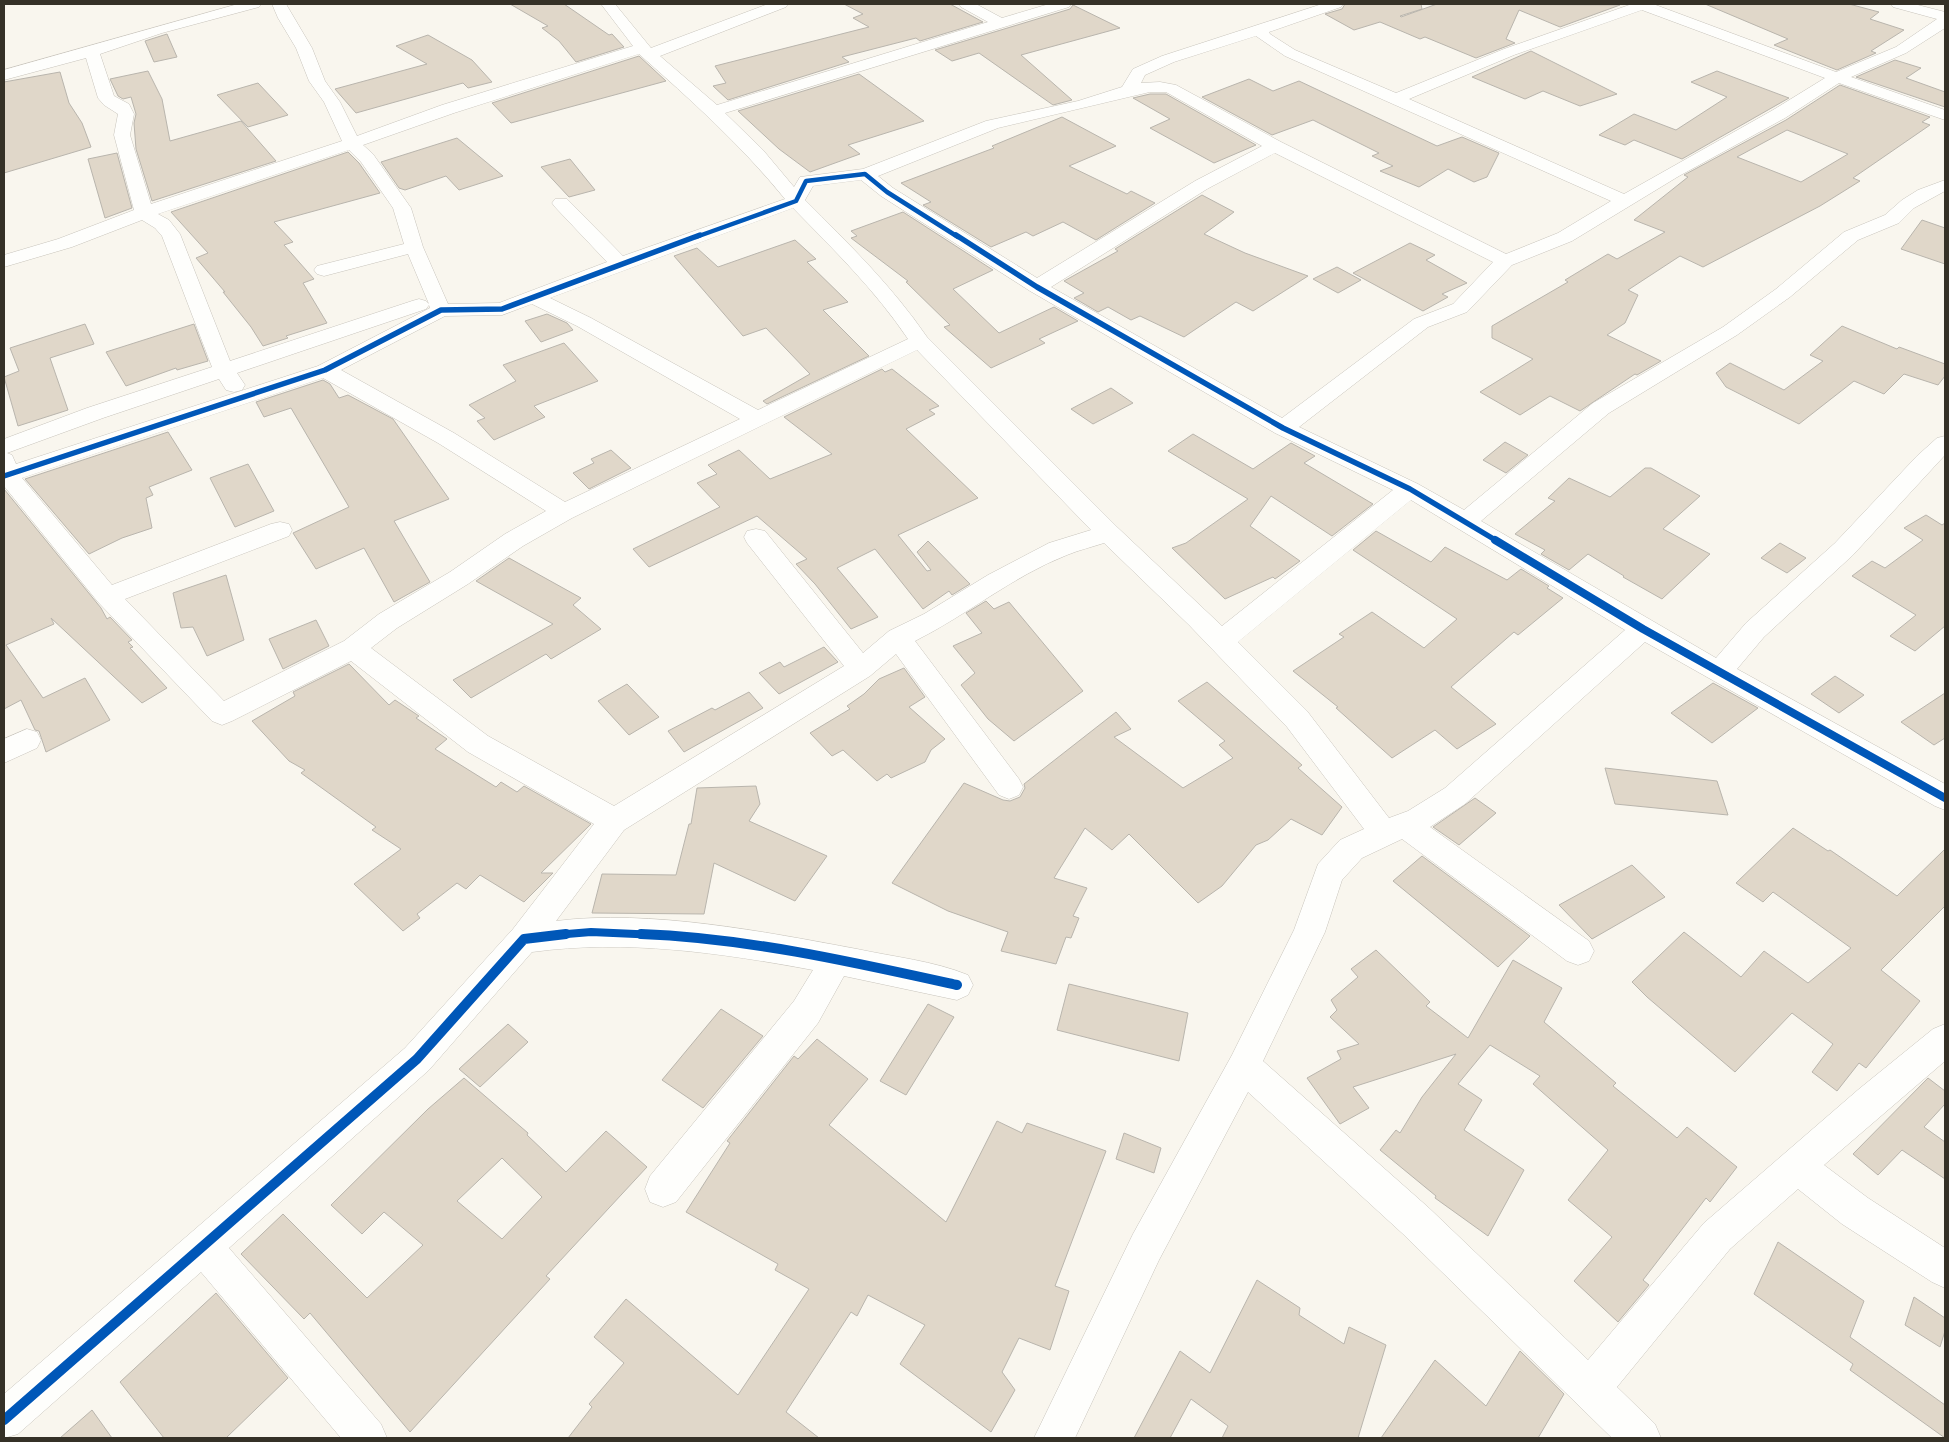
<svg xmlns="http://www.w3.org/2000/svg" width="1949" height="1442" viewBox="0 0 1949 1442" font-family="'PT Sans',sans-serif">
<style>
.building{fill:#e0d7c9;stroke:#b9b5ad;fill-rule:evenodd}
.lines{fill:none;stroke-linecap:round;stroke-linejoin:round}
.minor-casing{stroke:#c8c4bc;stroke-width:1}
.minor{fill:#fefefc;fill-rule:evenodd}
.cycleway-far3-casing{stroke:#fff;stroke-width:6}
.cycleway-far2-casing{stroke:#fff;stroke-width:8}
.cycleway-far1-casing{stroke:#fff;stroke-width:11}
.cycleway-casing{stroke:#fff;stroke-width:13}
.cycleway-far3{stroke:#0057b8;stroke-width:4.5}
.cycleway-far2{stroke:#0057b8;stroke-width:5.5}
.cycleway-far1{stroke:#0057b8;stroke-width:8}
.cycleway{stroke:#0057b8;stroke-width:10}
</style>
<rect width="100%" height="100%" fill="#f9f6ee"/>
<g class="building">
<path d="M510,4H564L609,35L612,34L624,47L576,62L559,41L542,28L548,26Z"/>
<path d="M844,4H950L983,22L920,41L916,38L842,57L849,62L728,100L713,86L726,83L715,66L869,27L853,18L863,14Z"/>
<path d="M1345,4H1421L1422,9L1400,16L1401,17L1437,4L1620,5L1560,27L1519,10L1506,39L1515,43L1476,58L1425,37L1420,39L1380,22L1354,30L1325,14L1342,9Z"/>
<path d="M1705,4H1849L1879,12L1870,19L1904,30L1871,51L1876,53L1837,70L1774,45L1788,39Z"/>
<path d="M1073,5L1120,28L1021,55L1072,100L1053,105L979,53L952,61L935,50L1070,9Z"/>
<path d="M167,34L177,57L154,62L145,41Z"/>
<path d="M428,35L472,60L492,82L468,88L463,83L356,113L335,89L427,64L396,46Z"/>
<path d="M1531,51L1617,94L1580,106L1543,91L1525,99L1472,77Z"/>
<path d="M639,56L666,81L511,123L492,103Z"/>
<path d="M1895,60L1921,68L1906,78L1945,92V107L1856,77Z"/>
<path d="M148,71L162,99L170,141L241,121L276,161L152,201L136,149L134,123L136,114L131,97L123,99L118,96L110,79Z"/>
<path d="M1717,71L1789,98L1682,159L1634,140L1625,145L1599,135L1634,114L1676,130L1727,97L1691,82Z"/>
<path d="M60,72L69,103L82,123L91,147L4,173V82Z"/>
<path d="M859,74L924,121L848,145L860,154L810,172L779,149L738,111Z"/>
<path d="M1249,79L1273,91L1299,81L1437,146L1462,137L1499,153L1487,177L1474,182L1448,169L1419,187L1380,171L1393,166L1372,156L1379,153L1313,120L1272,135L1202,97Z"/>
<path d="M258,83L288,115L248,127L217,95Z"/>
<path d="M1840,85L1930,117L1922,122L1930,125L1853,178L1860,181L1820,206L1703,267L1680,256L1628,290L1638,295L1625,323L1607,335L1661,361L1637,375L1635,374L1580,411L1550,396L1520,415L1480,392L1533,359L1492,338V326L1568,282L1565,280L1608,254L1617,259L1665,232L1634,220L1688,177L1684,175L1786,120ZM1787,130L1848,154L1801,182L1737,157Z"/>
<path d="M1150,94H1166L1256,145L1214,163L1150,128L1170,119L1133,98Z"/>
<path d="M1062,117L1116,146L1069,166L1127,194L1131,191L1155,203L1096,240L1063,222L1033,236L1026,232L991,247L923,205L931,202L901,183L994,148L992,146Z"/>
<path d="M457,138L503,176L459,190L446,176L405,190L399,188L381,162Z"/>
<path d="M348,152L359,163L380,193L274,222L293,242L284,245L314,279L303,283L327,323L286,336L288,338L263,346L251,327L223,292H225L196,258L208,253L171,212Z"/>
<path d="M117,153L132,208L105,218L88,159Z"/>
<path d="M570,159L595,190L569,197L541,167Z"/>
<path d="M1202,195L1234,212L1204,234L1245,253L1308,276L1253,311L1236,302L1184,337L1140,316L1131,320L1108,307L1098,312L1074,298L1084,293L1064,281L1118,251L1115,249Z"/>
<path d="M903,212L993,270L953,289L999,333L1054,307L1078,321L1039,339L1045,343L991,368L944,327L950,325L906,282L908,281L851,238L857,236L851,231Z"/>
<path d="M1922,220L1945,228V264L1901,249Z"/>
<path d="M795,240L816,259L807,262L848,302L823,310L869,356L767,404L763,401L810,374L766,328L743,336L674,256L697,248L718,267Z"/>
<path d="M1410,243L1435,255L1426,260L1467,283L1442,294L1448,297L1423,311L1353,273Z"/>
<path d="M1337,267L1361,280L1338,293L1313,279Z"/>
<path d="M547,314L567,323L573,330L541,342L525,321Z"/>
<path d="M85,324L94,344L50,358L68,410L18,426L4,377L19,371L10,348Z"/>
<path d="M194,324L208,361L177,370L176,368L126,386L106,352Z"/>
<path d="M1842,326L1897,349L1899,347L1945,364V376L1938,385L1904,374L1884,394L1854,381L1799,424L1726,387L1716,373L1730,363L1784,390L1823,361L1810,355Z"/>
<path d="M564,343L598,381L534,406L545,417L494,440L477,421L485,418L469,405L516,381L503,365Z"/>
<path d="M882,369L885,372L892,369L939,406L929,410L935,414L906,429L978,498L898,535L927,571L931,570L917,552L928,541L970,584L952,595L949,591L923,609L875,549L837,568L878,617L851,629L815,584L796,564L807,559L757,516L649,567L633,549L720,507L697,483L717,474L708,465L739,450L770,479L832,454L784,417Z"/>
<path d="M323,380L330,384L339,398L348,395L393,419L449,499L394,521L430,582L394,602L364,548L316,569L293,533L349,507L291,408L264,417L256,402Z"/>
<path d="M1111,388L1133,403L1093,424L1071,409Z"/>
<path d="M168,432L192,470L149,487L153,495L146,498L152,528L122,538L89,554L25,479Z"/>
<path d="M1193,434L1253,469L1291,443L1315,456L1304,463L1373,504L1332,536L1271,496L1250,526L1300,561L1275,579L1273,577L1225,599L1172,548L1186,543L1248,499L1168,451Z"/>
<path d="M1505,442L1528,455L1506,473L1483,460Z"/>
<path d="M611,450L631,468L589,489L573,473L594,463L591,459Z"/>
<path d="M248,464L274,511L235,527L210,478Z"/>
<path d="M1645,468H1651L1700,496L1663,529L1710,554L1662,599L1623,577L1624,576L1588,554L1569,570L1541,554L1545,550L1515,534L1555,501L1548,498L1569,478L1610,497Z"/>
<path d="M4,489L101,608L107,619L110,617L132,640L128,642L133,647L130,648L167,688L142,703L51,618L54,624L6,645L43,698L85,678L110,720L46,752L39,731L35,730L21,700L4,709Z"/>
<path d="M1926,515L1942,525L1945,523V626L1915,651L1890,636L1916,615L1852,576L1872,561L1885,568L1923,540L1904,528Z"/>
<path d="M1376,531L1431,562L1445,547L1507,580L1521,569L1549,586L1547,588L1563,598L1518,635L1514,632L1451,687L1496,724L1457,749L1435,730L1392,758L1336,708L1338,707L1293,671L1344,637L1339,634L1372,612L1424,648L1457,619L1353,550Z"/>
<path d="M1780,543L1806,558L1787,573L1761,558Z"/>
<path d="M509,558L581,598L573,605L601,629L551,659L546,654L471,698L453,680L553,624L476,581Z"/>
<path d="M226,575L244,640L207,656L193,627L181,628L173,593Z"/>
<path d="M986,601L994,609L1009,602L1083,691L1014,741L988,719L961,685L975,673L953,646L982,633L966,613Z"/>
<path d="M316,620L329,646L283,669L269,639Z"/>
<path d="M824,647L838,662L779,694L759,673L780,662L784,667Z"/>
<path d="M349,664L389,705L395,700L419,716L416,718L447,739L435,749L496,787L501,782L517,792L524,786L591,824L541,873H553L524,902L480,875L466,889L457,883L417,914L420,918L403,931L354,884L401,849L372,830L376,827L301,773L305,770L289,761L252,721L295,696L293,692Z"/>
<path d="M904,668L925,697L909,707L945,739L931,750L925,762L891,778L887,774L877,781L843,750L832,756L810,733L850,709L847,706L864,694L879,679Z"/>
<path d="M1835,676L1864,695L1839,713L1811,694Z"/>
<path d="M1207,682L1302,765L1298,768L1342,807L1322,835L1291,819L1268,840L1256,845L1222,886L1198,903L1129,834L1112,850L1085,828L1054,878L1087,888L1073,916L1079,918L1071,938L1066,937L1056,964L1001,951L1008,932L948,911L892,883L964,783L1003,800L1010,801L1020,797L1025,788L1024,784L1116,712L1131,729L1114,737L1183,788L1233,758L1219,745L1225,741L1178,701Z"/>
<path d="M1713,683L1758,708L1712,743L1671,713Z"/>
<path d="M627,684L659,717L629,735L598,701Z"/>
<path d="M749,692L763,708L684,752L668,731L712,708L715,710Z"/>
<path d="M1945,693V738L1934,745L1901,722Z"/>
<path d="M1605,768L1717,781L1728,815L1615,804Z"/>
<path d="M756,786L760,804L749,821L827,856L795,901L714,863L704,914L592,913L602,874L676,875L689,824H691L697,788Z"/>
<path d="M1475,798L1496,813L1459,845L1433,827Z"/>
<path d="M1793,828L1828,851L1830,850L1897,896L1945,849V906L1881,970L1920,1001L1866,1068L1859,1063L1837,1091L1812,1072L1833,1044L1792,1013L1735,1072L1647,997L1632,982L1684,932L1741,977L1764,951L1808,983L1851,948L1773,892L1763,902L1736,883Z"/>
<path d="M1422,856L1530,936L1498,967L1393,881Z"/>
<path d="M1632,865L1665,897L1592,939L1559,905Z"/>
<path d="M1376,950L1430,1002L1426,1006L1468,1038L1513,960L1562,988L1544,1022L1616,1083L1613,1086L1677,1138L1687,1127L1737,1167L1710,1202L1706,1198L1643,1280L1649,1285L1618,1322L1574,1281L1612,1237L1568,1200L1608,1150L1533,1084L1540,1076L1490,1045L1458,1084L1482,1100L1464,1130L1524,1170L1488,1236L1435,1198L1436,1196L1380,1150L1396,1130L1400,1133L1422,1097L1456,1054L1353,1087L1369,1108L1340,1124L1307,1078L1341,1059L1337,1051L1359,1044L1330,1017L1337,1010L1331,1000L1358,977L1351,969Z"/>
<path d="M1069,984L1188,1013L1179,1061L1057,1030Z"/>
<path d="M928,1004L954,1017L906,1095L880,1081Z"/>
<path d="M721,1009L763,1036L703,1108L662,1080Z"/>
<path d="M508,1024L528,1042L480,1087L459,1069Z"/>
<path d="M817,1039L868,1079L829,1125L946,1222L997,1121L1022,1133L1027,1123L1106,1151L1055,1286L1069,1291L1050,1350L1019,1338L1002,1372L1015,1390L991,1432L900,1364L925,1325L868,1295L857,1316L851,1312L786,1412L819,1438H568L592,1407L589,1404L624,1363L594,1337L626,1299L738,1395L809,1289L775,1270L778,1264L686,1212L730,1143L727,1141L794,1056L798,1059Z"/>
<path d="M464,1078L528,1133L527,1135L566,1172L606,1131L647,1167L546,1276L550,1279L410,1432L310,1313L304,1319L241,1254L283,1214L367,1298L423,1245L384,1212L362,1234L331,1205L428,1109ZM502,1158L542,1197L502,1239L457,1201Z"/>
<path d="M1928,1078L1945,1091V1104L1924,1127L1945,1142V1179L1902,1150L1878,1175L1853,1154Z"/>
<path d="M1124,1133L1161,1148L1154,1173L1116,1159Z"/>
<path d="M1778,1242L1864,1301L1850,1337L1945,1405V1438L1850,1370L1853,1364L1754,1294Z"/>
<path d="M1257,1280L1300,1308L1299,1315L1344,1344L1349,1327L1386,1345L1358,1438H1222L1228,1426L1191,1399L1170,1438H1134L1180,1351L1210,1373Z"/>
<path d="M216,1293L288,1378L226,1438H164L120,1382Z"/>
<path d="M1914,1297L1945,1318V1331L1940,1347L1905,1325Z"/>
<path d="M1520,1351L1564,1394L1538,1438H1381L1435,1360L1486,1406Z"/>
<path d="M92,1410L112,1438H60Z"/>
</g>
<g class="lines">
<g class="minor-casing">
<g id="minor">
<path d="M238,4H261L259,7L162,33L100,54L114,96L129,104L134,114L130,135L151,204L342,141L324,102L309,81L296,48L278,18L272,4H286L312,48L325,81L340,102L357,136L442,105L633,46L601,4H615L651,48L768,4H788L786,7L660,56L717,105L988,22L961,7L959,4H976L1002,18L1049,4H1071L1069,7L725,113L763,150L794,187L800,177L863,169L986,121L1078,101L1122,87L1133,69L1162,56L1322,4H1343L1341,7L1269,32L1270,34L1295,50L1396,93L1504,49L1632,4H1653L1836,72L1896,47L1937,19L1893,7L1891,4H1914L1945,12V28L1906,53L1851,77L1945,110V120L1839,83L1785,118L1679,176L1572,241L1512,265L1467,312L1428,327L1299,427L1418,484L1464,510L1593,403L1723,327L1776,289L1844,232L1885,215L1902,200L1918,190L1945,180V191L1914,208L1899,223L1858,240L1790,297L1737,335L1609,413L1481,521L1716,658L1746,623L1835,543L1917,456L1937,438L1945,436V455L1853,555L1764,637L1737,669L1945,784V810L1935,806L1645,642L1465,804L1430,827L1589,941L1594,951L1589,961L1578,965L1567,961L1402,839L1362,858L1342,880L1325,932L1263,1061L1429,1208L1588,1360L1704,1223L1859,1089L1933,1029L1945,1024V1061L1824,1165L1868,1198L1945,1248V1288L1932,1282L1842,1224L1798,1189L1730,1249L1617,1387L1655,1424L1661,1438H1612L1403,1234L1248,1092L1159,1260L1075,1438H1034L1133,1234L1232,1055L1294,930L1318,864L1340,840L1364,829L1287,727L1189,625L1104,543C1092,547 1079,550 1067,555C1013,576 967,615 915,641L1019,779L1023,787L1019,795L1009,799L999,795L896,654L870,676L624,830L556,921C649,909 766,932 857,949C894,957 934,961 968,975L973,985L968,995L957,1000L844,976L818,1023L676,1202L663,1207L650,1202L645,1189L650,1176L794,1001L813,970C721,953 626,939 532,952L429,1070L229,1248L381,1424L387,1438H341L201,1272L18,1434L4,1438V1394L405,1048L513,929L594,824L468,752L351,661L232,721L222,725L212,721L98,602L4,486V439L87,408L212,367L162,236L155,228L142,220L72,247L4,267V255L58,239L134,210L114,135L118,114L104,105L98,98L86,58L4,80V70ZM1642,10L1825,78L1773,110L1624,194L1409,99L1514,55ZM1256,36L1285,56L1611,201L1558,233L1506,254L1281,142L1176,85L1160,82L1141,83L1145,75L1174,62ZM639,54C691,100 741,145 785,199L623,256L567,199H555L552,203L555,207L607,262L499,303L448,304L423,247L411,208L373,154L363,145L454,113ZM1150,92H1166L1262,146L1195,181L1037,278L893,188L878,176L998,128ZM349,150L361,162L393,208L404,244L317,266L314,270L317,274L324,276L408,254L429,304L426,301L419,299L412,301L230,361L180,234L169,220L158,214ZM1275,153L1493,262L1453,304L1414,319L1282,418L1051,287L1207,189ZM861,180L881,196L1030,291L1275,433L1393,490L1222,626L1117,527L927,337C892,286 849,244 805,200L813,186ZM793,208C834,250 875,290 908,339L758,410L591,318L550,298ZM532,304L577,326L740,419L565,502L454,433L341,370L445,316L502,315ZM429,305L430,308L318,366L16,464L12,455L7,453L103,418L219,379L226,390L234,392L242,390L245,385L237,373L426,309ZM917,350L1091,530L1049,543L988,575L924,614L889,631L863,653L765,531L756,529L747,531L744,537L747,543L844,666L614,806L488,736L371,648L397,628L468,584L523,546L572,518ZM323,378L438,443L546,511L505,534L450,572L379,614L344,641L224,701L125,599L289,536L292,530L289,524L280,522L271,524L112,585L22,478ZM1411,500L1625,630L1445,788L1408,811L1389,818L1307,711L1238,642Z"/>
<path d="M27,729L37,732L41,740L37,748L4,763V739Z"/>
</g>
</g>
<use href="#minor" class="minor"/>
<g class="cycleway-far3-casing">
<path id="cycleway-far3" d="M696,237L796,201L806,181L865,174L887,192L958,237"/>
</g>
<g class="cycleway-far2-casing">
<g id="cycleway-far2">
<path d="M956,235L1037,287L1283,428L1410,489L1497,541"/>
<path d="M4,476L325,370L441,310L502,309L700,235"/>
</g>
</g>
<g class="cycleway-far1-casing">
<g id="cycleway-far1">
<path d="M1495,540L1643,629L1945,798"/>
<path d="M555,935L591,932L658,935"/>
</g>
</g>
<g class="cycleway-casing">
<g id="cycleway">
<path d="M641,934C747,938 853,962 957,985"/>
<path d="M4,1420L417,1059L524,939L566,934"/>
</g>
</g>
<use href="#cycleway-far3" class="cycleway-far3"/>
<use href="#cycleway-far2" class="cycleway-far2"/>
<use href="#cycleway-far1" class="cycleway-far1"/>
<use href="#cycleway" class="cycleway"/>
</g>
<rect width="1949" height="1442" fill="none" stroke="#353127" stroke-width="10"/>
</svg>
